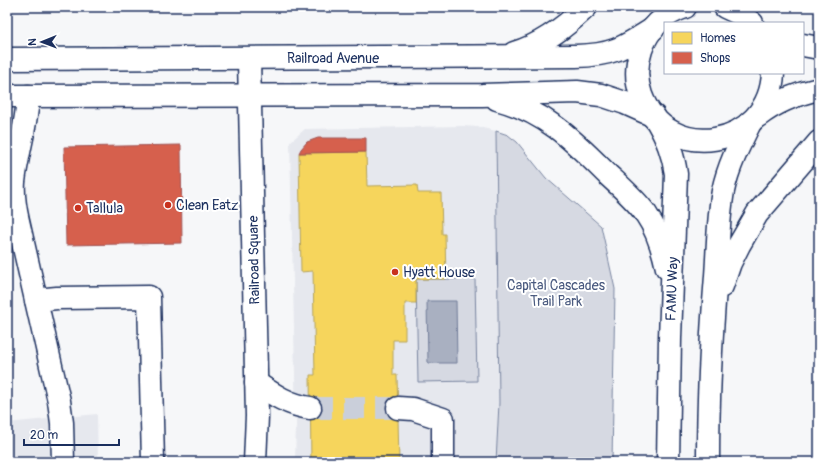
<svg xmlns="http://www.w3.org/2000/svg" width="826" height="469" viewBox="0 0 826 469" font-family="Pangolin,sans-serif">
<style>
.built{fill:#e6e8ee}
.green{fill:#d6d9e2;stroke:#7884a0}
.water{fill:#a9b0c1;stroke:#707c99}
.homes{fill:#f6d55c;stroke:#b4a35d}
.shops{fill:#d6604d;stroke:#9e5152}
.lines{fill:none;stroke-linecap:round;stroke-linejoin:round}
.minor-tunnel{stroke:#cacfda;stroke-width:22;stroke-dasharray:22 11;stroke-linecap:butt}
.minor-casing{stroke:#1b2f5e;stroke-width:25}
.minor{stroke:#fff;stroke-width:22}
.poi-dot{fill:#c8321e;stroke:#fff;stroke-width:1.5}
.labels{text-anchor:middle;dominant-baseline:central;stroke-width:4;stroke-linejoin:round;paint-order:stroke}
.street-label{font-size:14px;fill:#1b2f5e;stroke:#fff}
.poi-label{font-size:14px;fill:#1b2f5e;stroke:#fff;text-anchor:start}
.park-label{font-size:14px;fill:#4a5a7f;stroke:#fff}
</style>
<rect width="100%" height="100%" fill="#f6f7f9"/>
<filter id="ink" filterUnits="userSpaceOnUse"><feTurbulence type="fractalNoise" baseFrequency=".025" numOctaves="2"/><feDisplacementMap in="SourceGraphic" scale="8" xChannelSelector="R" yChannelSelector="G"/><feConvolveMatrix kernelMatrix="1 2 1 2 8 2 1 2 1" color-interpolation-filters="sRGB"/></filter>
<g filter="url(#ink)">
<g class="built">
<path d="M463,126L478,127L496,131L499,403L496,462H295L296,423L290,142L305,129Z"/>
<path d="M97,414L98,462H7V423Z"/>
</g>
<g class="green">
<path d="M496,131L508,135L517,142L546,178L601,226L615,289L612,462H496L499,403Z"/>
<path d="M416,279H475L477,381L418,382Z"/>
</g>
<path class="water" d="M427,301H456L457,363H428Z"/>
<path class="homes" d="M366,152L367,186L417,185L418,193H441L442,234H445L446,279H416V303H405V340H393V375H397L399,462H311L310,375H315L313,271L301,272L299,153Z"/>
<g class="shops">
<path d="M318,138H366V152L299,153L301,149L307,142Z"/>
<path d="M181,145L182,243L66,245L64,147Z"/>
</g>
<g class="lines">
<path class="minor-tunnel" d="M310,408H398"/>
<g class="minor-casing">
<g id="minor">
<path d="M685,7C664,14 648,29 641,50C636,65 636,81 641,95C667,166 770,148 773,73"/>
<path d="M725,7L740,14L752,23"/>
<path d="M803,45L819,48"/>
<path d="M514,53C542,45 565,27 586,7"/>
<path d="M7,59L576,56C613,55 623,48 653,29"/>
<path d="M249,59L257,416L255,462"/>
<path d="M7,96L482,95L577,92L601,95L625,103L654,116"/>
<path d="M28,96C27,125 17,153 14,182C13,195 15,208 18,221L59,401L62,423L63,462"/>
<path d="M497,99C546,112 573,140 608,175C621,187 635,199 646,214C657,230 663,249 667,268"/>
<path d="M758,116C776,102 796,94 819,89"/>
<path d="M657,121C667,139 673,153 676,174L670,338L668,462"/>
<path d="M722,286L730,263L739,245L757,214L819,142"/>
<path d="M36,300L57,298L149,297L153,462"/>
<path d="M256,383C274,395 289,405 310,408"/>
<path d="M398,408L413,409L443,419V462"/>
<path d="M708,462C708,400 711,338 716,276C718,248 718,219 723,191C728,167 739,145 750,123"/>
</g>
</g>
<use href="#minor" class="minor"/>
</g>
</g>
<g class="poi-dot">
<circle cx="168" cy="205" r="4"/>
<circle cx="78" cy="208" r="4"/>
<circle cx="395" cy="272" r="4"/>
</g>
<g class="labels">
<g class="street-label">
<text x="333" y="58">Railroad Avenue</text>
<text transform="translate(254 260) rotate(-91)">Railroad Square</text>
<text transform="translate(672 289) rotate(-88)">FAMU Way</text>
</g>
<g class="poi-label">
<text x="176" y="205">Clean Eatz</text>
<text x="86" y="208">Tallula</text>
<text x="403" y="272">Hyatt House</text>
</g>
<g class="park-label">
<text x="556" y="285">Capital Cascades<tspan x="556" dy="16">Trail Park</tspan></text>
</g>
</g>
<rect width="826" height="469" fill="none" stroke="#fff" stroke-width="24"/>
<rect x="12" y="12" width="802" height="445" fill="none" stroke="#1b2f5e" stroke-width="1.5" filter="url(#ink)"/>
<rect x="664" y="22" width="140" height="52" fill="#ffffff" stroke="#a4acbf"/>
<rect x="672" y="32" width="20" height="12" fill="#f6d55c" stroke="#a4acbf"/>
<text x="700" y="42" font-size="12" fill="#1b2f5e">Homes</text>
<rect x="672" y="52" width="20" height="12" fill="#d6604d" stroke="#a4acbf"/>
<text x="700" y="62" font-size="12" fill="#1b2f5e">Shops</text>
<g transform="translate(42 42) rotate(269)" stroke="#ffffff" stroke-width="3" paint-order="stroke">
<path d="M0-3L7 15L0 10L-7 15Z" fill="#1b2f5e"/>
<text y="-6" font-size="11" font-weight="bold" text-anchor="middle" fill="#1b2f5e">N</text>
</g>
<path d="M24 439v6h95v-6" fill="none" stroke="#1b2f5e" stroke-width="2"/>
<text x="30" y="439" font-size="12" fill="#1b2f5e" stroke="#ffffff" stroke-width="3" paint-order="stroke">20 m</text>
</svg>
